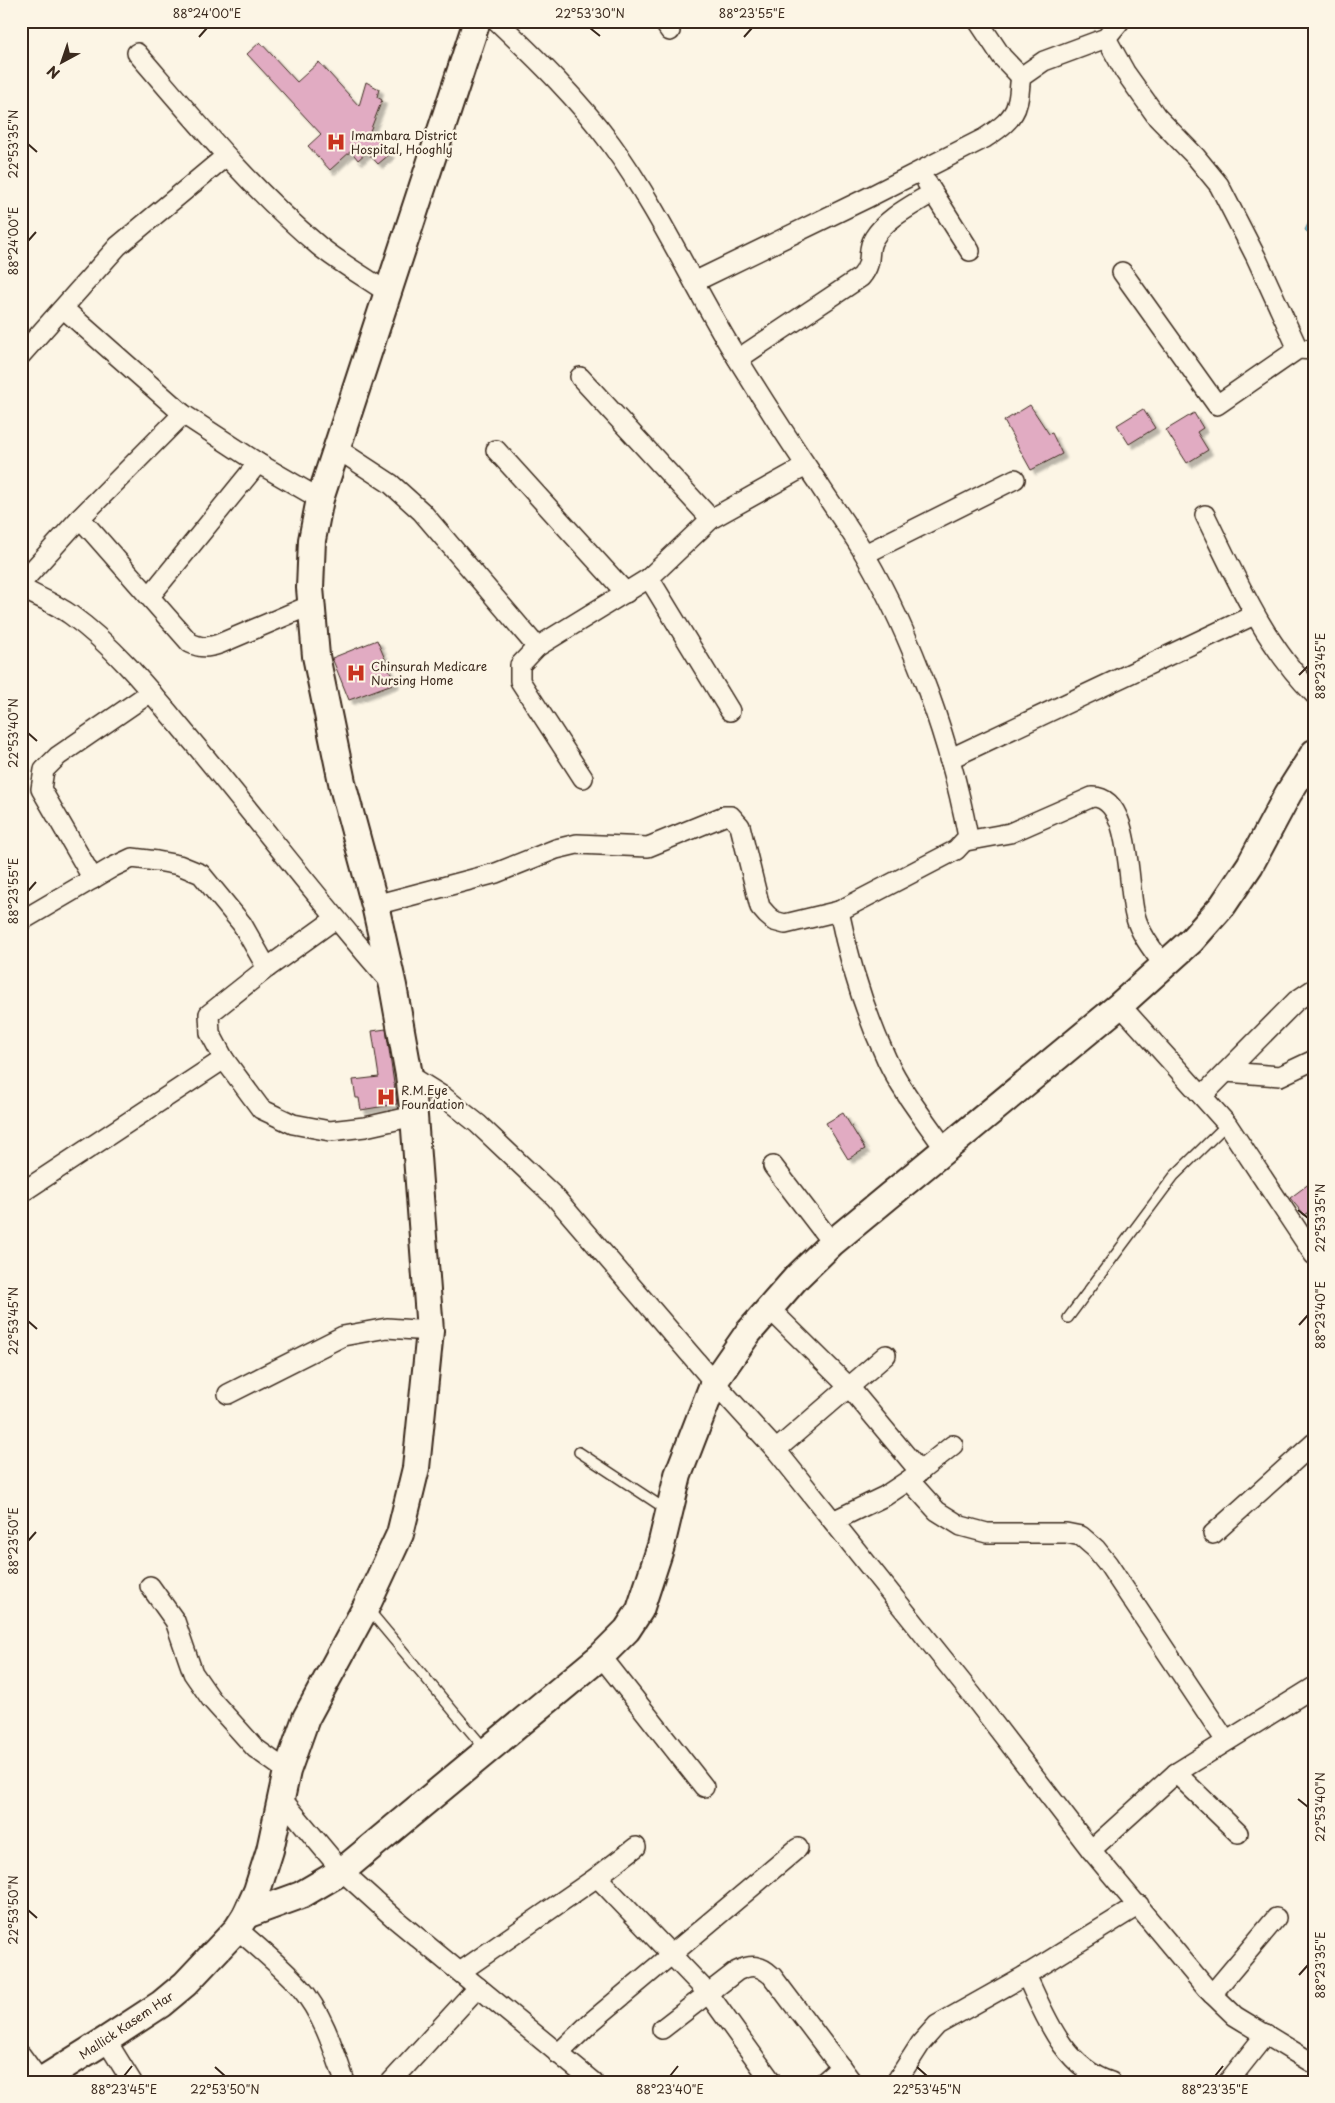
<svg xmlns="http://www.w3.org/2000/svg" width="1335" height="2103" viewBox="0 0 1335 2103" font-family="'Playpen Sans',sans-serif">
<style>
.water{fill:#7cc6dd;stroke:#628891}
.building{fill:#e1abc2;stroke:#3b2a1e;filter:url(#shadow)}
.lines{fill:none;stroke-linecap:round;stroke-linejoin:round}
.lane-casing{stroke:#3b2a1e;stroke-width:12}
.street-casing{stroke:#3b2a1e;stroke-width:22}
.secondary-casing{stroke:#3b2a1e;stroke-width:30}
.lane{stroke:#fcf5e5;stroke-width:9}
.street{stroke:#fcf5e5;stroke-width:19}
.secondary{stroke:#fcf5e5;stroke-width:26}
.ticks{fill:none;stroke:#3b2a1e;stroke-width:2}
.labels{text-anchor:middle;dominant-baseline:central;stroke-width:4.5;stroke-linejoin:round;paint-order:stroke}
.poi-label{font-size:12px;fill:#3b2a1e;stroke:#fcf5e5;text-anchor:start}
.street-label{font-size:12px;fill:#3b2a1e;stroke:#fcf5e5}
.neatline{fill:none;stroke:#3b2a1e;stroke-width:2}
.ticks-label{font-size:12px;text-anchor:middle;fill:#3b2a1e}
</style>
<defs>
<filter id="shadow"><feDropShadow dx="4.5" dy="4.5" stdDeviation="1" flood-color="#0004"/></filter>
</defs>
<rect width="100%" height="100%" fill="#fcf5e5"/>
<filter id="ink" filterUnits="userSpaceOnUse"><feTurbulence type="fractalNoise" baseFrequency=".02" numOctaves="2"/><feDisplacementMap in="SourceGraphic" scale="10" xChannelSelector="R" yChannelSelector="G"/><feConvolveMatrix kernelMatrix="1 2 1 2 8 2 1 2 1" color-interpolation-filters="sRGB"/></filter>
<g filter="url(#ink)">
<path class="water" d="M1314,211V238L1305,230Z"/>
<g class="building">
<path d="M260,42L297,82L319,62L359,106L366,82L379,89L377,97L382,100L370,131L390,154L378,164L367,152L358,160L351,151L330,170L308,146L321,134L247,54Z"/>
<path d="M1030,405L1049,434L1052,433L1062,454L1031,470L1004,421Z"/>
<path d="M1143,409L1155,428L1129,444L1117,425Z"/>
<path d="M1194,413L1203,428L1197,432L1208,450L1187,463L1166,430Z"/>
<path d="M377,640L395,683L349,700L332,658Z"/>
<path d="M386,1029L397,1104L361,1110L359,1098H356L353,1080L379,1077L372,1031Z"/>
<path d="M843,1113L865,1149L848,1159L826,1123Z"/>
<path d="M1314,1180V1208L1304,1215L1290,1198Z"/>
</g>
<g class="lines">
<g class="lane-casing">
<g id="lane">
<path d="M1068,1318L1174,1176L1227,1124"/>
<path d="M579,1452L667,1510"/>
<path d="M368,1609L485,1749"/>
</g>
</g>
<g class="street-casing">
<g id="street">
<path d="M497,21C538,60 577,98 611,144C660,211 694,288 737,358C763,400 790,442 818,483C833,507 851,530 865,555C913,638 951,743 968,837L956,850L839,911C849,961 865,1013 887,1060C902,1092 925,1120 945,1149"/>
<path d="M663,21L670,31"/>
<path d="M978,21L1002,57L1021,77"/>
<path d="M1106,38L1125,72L1157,117L1196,157L1219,185L1256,257L1298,349"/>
<path d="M137,53C195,120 251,189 319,246C340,263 365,277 388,293"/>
<path d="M927,183L970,251"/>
<path d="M1122,272L1217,405L1298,349L1314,350"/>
<path d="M694,282L867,198L985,138C997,130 1014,119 1017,104C1020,95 1019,86 1021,77L1044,61L1106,38L1120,21"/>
<path d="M64,309L183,414L258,463L320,499"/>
<path d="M21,355L118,246L226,156"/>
<path d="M738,359L861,277C875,260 865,252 874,238C886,218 913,205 932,193"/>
<path d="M580,377L711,519"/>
<path d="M336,448L391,484L422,512L537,647L649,578L711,519L806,466"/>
<path d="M496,450L626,593"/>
<path d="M1205,515C1236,578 1264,644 1314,694"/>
<path d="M80,518L190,643C201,648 207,648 219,644L311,605"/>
<path d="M865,554L1015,479"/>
<path d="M649,578L730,711"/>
<path d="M21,583L80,518L183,414"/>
<path d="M21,588C38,597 56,604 71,615C118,649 155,697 192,741C259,821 322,905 392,984"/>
<path d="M150,596L258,463"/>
<path d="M537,647L520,665V681L583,778"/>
<path d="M949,759L1254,615"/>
<path d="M966,841L1010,833L1092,797C1132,796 1127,886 1135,915C1140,934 1152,949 1164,965"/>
<path d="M93,879L41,789L44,770L58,756L151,692"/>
<path d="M375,905L496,873L556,849L577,844L648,847L724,816H731L740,826L760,907L767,915L774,921L785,924L839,911"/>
<path d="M21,921L113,867L132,858L157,861L179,865L201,874L242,924L267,968"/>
<path d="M1120,1005L1227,1124L1314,1255"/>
<path d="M224,1059L210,1033L209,1014L267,968L335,919"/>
<path d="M1226,1072L1280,1076L1314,1060"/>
<path d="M409,1075L444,1097L478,1124L555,1197L714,1382L776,1450L972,1695L1091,1850L1206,1988L1235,2016L1314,2064"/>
<path d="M1202,1096L1296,1001L1314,989"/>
<path d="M773,1166L832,1243"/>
<path d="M21,1193L224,1059L261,1109L293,1124L330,1131L365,1127L414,1116"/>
<path d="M769,1308L850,1388L920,1472"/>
<path d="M228,1394L343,1336L387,1328L430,1331"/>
<path d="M776,1450L886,1355"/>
<path d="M909,1480L937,1511L961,1526L987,1533H1066L1081,1536L1096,1549L1108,1564L1226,1741"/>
<path d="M833,1521L885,1496L909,1480L953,1445"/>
<path d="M1213,1534L1314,1443"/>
<path d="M150,1586L175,1621L193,1673L211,1699L255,1748L287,1771"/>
<path d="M601,1656L704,1787"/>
<path d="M1176,1773L1238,1833"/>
<path d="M281,1798L342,1871L394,1918L593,2082"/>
<path d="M1091,1850L1176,1773L1314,1687"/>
<path d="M597,1877L708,1993L772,2082"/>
<path d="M237,1929C259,1948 281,1966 300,1987C323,2014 334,2050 345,2082"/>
<path d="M460,1972L597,1877L636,1847"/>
<path d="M1026,1975C1045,2015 1063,2067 1111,2082"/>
<path d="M1212,1994L1276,1918"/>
<path d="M662,2029L737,1971C752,1964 760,1965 772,1976L852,2082"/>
<path d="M106,2040L132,2082"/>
<path d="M558,2054L590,2023L798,1848"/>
<path d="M21,2055L40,2081"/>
<path d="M391,2082L478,1987"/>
<path d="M824,2082L841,2067"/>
<path d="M896,2082L921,2043L937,2025L1026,1975L1139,1905"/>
<path d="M1228,2082L1266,2034"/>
</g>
</g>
<g class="secondary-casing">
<g id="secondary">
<path d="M246,1915L301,1895L342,1871L601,1656L627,1630L640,1610L661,1546L678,1475L714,1382L748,1333L797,1277L832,1243L1120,1005L1192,940L1223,905L1250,865L1288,794L1314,753"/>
<path d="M39,2082L106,2040L161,2004L185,1984L237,1929L246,1915L257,1891L270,1850L287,1771L306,1718L366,1607L400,1534L416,1468L430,1331L414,1116L409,1075L393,986L375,905L343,787L316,656L310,588L312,540L320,499L477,21"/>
</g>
</g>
<use href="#lane" class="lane"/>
<use href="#street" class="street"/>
<use href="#secondary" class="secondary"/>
</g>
</g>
<path class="ticks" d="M590,28L600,36M199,37L207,28M744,37L752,28M28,144L37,152M28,241L36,232M1299,675L1308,666M28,733L37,741M28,891L36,882M1298,1210L1308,1218M28,1321L37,1329M1299,1325L1308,1315M28,1541L36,1532M1298,1799L1308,1807M28,1910L37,1918M1299,1975L1308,1965M215,2067L225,2076M917,2067L927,2076M124,2076L132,2066M670,2076L678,2066M1215,2076L1223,2066"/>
<defs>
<g id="hospital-bare" transform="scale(1.5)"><path d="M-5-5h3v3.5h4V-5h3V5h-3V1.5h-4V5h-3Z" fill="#c8321e" stroke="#fcf5e5" stroke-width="2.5" paint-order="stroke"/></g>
</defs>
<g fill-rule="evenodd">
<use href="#hospital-bare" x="336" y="142"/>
<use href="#hospital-bare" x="356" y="673"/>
<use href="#hospital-bare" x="386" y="1097"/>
</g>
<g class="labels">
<g class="poi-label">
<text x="351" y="135">Imambara District<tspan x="351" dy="14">Hospital, Hooghly</tspan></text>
<text x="371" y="666">Chinsurah Medicare<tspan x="371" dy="14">Nursing Home</tspan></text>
<text x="401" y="1090">R.M.Eye<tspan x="401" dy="14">Foundation</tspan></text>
</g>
<g class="street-label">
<text transform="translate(126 2025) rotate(-34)">Mallick Kasem Har</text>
</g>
</g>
<rect width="1335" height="2103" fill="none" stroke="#fcf5e5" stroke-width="55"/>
<g transform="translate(62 62) rotate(220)" stroke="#fcf5e5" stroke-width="4" paint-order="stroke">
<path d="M0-4L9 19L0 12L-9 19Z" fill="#3b2a1e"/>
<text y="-8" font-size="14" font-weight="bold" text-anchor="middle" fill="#3b2a1e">N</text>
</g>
<rect x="28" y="28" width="1280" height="2048" class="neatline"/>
<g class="ticks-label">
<text x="207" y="18">88°24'00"E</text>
<text x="590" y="18">22°53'30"N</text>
<text x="752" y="18">88°23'55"E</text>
<text transform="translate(14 144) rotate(-90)" y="4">22°53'35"N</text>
<text transform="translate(14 241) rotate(-90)" y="4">88°24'00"E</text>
<text transform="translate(1321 666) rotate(-90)" y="4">88°23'45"E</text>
<text transform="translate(14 733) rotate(-90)" y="4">22°53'40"N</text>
<text transform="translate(14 891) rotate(-90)" y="4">88°23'55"E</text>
<text transform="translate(1321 1218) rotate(-90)" y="4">22°53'35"N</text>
<text transform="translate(1321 1315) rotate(-90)" y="4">88°23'40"E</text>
<text transform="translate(14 1321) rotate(-90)" y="4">22°53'45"N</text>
<text transform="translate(14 1541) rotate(-90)" y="4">88°23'50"E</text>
<text transform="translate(1321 1807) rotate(-90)" y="4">22°53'40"N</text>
<text transform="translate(14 1910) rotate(-90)" y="4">22°53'50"N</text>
<text transform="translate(1321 1965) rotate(-90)" y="4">88°23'35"E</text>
<text x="124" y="2094">88°23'45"E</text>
<text x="225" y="2094">22°53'50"N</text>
<text x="670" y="2094">88°23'40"E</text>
<text x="927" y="2094">22°53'45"N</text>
<text x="1215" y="2094">88°23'35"E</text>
</g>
</svg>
